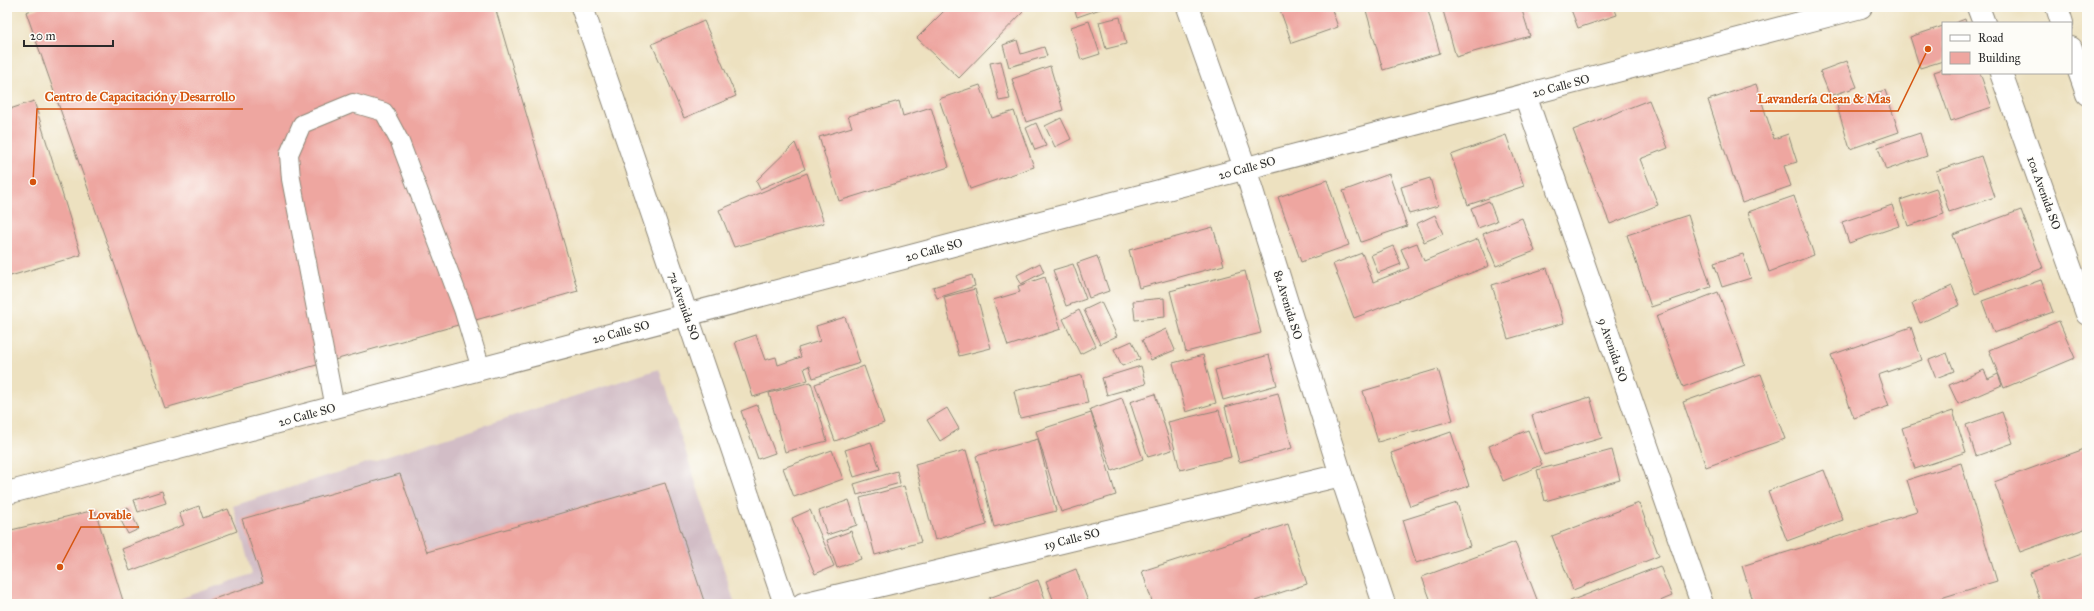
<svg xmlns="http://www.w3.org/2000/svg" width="2094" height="611" viewBox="0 0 2094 611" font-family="'IM FELL Great Primer',serif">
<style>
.industrial{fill:#d2bdc6}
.building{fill:#eea6a0}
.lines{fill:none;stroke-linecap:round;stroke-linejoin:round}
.service-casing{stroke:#8c8676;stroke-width:20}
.minor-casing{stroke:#8c8676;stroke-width:24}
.tertiary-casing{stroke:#8c8676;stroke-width:24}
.service{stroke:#fff;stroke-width:18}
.minor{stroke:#fff;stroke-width:22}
.tertiary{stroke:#fff;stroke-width:22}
.labels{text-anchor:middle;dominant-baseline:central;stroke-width:3;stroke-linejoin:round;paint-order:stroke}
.street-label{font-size:12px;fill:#2b2b2b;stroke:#fdfcf7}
.leader{fill:none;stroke:#d5540f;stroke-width:1.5}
.callout-dot{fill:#d5540f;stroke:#fdfcf7;stroke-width:1.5}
.callout-label{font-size:13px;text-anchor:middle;font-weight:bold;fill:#d5540f;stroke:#fdfcf7;stroke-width:3;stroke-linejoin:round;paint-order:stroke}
</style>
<rect width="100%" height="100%" fill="#fdfcf7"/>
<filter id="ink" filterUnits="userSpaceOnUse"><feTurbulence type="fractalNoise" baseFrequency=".025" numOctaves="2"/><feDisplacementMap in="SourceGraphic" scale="8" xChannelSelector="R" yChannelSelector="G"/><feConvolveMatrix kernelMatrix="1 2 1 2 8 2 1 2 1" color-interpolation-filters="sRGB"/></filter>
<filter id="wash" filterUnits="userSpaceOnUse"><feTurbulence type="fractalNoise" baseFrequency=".012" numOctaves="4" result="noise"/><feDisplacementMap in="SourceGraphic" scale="16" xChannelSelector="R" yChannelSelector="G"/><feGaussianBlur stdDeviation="0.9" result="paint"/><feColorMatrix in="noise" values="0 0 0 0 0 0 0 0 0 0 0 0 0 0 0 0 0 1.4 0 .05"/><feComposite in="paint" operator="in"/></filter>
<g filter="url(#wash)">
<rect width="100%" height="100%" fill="#ede1c0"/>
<path class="industrial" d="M659,369L735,604H165L252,574L233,506Z"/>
<g id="blocks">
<g class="building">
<path d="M41,7H495L578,291L165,408L26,12Z"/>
<path d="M948,7H1018L1023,12L959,78L917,38Z"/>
<path d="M1074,7H1106L1077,17Z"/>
<path d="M1279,7H1331L1338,27L1292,43Z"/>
<path d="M1365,7H1427L1440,53L1383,70Z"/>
<path d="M1442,7H1521L1530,36L1456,57Z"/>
<path d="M1570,7H1614L1617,15L1578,28Z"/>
<path d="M1120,17L1126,44L1106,49L1099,22Z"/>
<path d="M1965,19L1966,23H1955Z"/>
<path d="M704,21L736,96L684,118L652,44Z"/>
<path d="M1089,21L1100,54L1081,60L1071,27Z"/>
<path d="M1943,26V61L1920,68L1910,37Z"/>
<path d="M1017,40L1021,54L1044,47L1047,56L1009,67L1003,45Z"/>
<path d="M1001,61L1010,99L999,101L990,63Z"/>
<path d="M1847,61L1857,87L1830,96L1820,71Z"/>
<path d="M1050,66L1063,110L1026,122L1012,79Z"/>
<path d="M1943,69V73H1980L1992,107L1951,121L1934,72Z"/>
<path d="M1756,84L1774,139L1788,134L1797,162L1784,166L1791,186L1742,203L1708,100Z"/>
<path d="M980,85L992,118L1014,111L1034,167L970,189L939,99Z"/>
<path d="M1885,90L1899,132L1850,149L1837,106Z"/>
<path d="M1649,100L1668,148L1640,159L1658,205L1610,224L1573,130Z"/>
<path d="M34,101L81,255L7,277V110Z"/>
<path d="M899,101L903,116L931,107L949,167L839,201L819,137L852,127L848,116Z"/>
<path d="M1061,118L1071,139L1055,147L1045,126Z"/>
<path d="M1036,123L1046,146L1035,150L1026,128Z"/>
<path d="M1920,133L1927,156L1886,170L1878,147Z"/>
<path d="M1506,135L1524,186L1468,205L1451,155Z"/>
<path d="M795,143L805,169L760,189L756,181Z"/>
<path d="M1981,156L1995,197L1949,212L1936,171Z"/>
<path d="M807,173L824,223L734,247L719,210Z"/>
<path d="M1389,174L1407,226L1361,242L1343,191Z"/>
<path d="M1430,178L1438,206L1409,214L1401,187Z"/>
<path d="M1327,180L1349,245L1301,262L1278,197Z"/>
<path d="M1936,188L1944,214L1908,226L1900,200Z"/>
<path d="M1794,196L1814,255L1769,272L1748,212Z"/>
<path d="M1489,201L1497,221L1478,228L1471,208Z"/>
<path d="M1892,205L1899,226L1849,243L1842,222Z"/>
<path d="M2021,210L2043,268L1975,294L1953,235Z"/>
<path d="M1435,215L1443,234L1424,242L1416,224Z"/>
<path d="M1688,215L1711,287L1651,307L1627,235Z"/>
<path d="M1522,218L1535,251L1496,266L1483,234Z"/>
<path d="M1213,227L1224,265L1139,288L1129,250Z"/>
<path d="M1478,239L1489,266L1354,318L1333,264L1362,253L1373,282L1409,268L1401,249L1417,243L1424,261Z"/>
<path d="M1393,246L1401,264L1378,273L1371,255Z"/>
<path d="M1743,254L1751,278L1722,287L1714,263Z"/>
<path d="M1097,256L1109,291L1089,298L1077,263Z"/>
<path d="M1040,263L1044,272L1021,284L1017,275Z"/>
<path d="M1073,264L1086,299L1066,306L1053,270Z"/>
<path d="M1547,268L1564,323L1508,339L1492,285Z"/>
<path d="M1245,271L1261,333L1186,352L1170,291Z"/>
<path d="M972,275L975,286L937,298L933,287Z"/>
<path d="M1045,277L1061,329L1008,346L993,300L1020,292L1018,286Z"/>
<path d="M2041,280L2053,312L1994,333L1982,301Z"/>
<path d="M1952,286L1960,305L1920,323L1912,304Z"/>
<path d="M975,289L991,348L959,356L944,297Z"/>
<path d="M1718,292L1745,364L1683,387L1656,316Z"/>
<path d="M1164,298L1165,317L1135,320L1133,301Z"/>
<path d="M1101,302L1117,336L1100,344L1084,310Z"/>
<path d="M1079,310L1096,346L1080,354L1063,319Z"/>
<path d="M845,317L860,363L813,378L809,366L804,368L808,380L753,397L735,342L756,335L765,360L776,357L778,365L801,357L798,348L820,341L816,326Z"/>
<path d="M2059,321L2075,358L2004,388L1989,350Z"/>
<path d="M1911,327L1922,360L1878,375L1889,406L1854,418L1831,355Z"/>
<path d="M1166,329L1175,350L1151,360L1142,340Z"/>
<path d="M1132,341L1140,359L1122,366L1114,349Z"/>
<path d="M1947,353L1954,371L1936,378L1929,360Z"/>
<path d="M1203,355L1216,403L1186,412L1173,363Z"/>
<path d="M1269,355L1277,385L1223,400L1215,370Z"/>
<path d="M864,366L884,423L835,441L815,384Z"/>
<path d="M1141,366L1146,384L1107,395L1102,378Z"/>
<path d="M1438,369L1453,420L1378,442L1363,391Z"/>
<path d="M1984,370L1988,379L1998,374L2002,385L1958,404L1949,385Z"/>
<path d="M1761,374L1785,439L1706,467L1683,402Z"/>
<path d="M1082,375L1088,403L1020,418L1014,391Z"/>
<path d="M811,382L827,441L785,452L769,393Z"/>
<path d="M1278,393L1292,448L1239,462L1225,407Z"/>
<path d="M1155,394L1172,450L1148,457L1130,402Z"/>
<path d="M1590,397L1602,438L1544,455L1532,415Z"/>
<path d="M1122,398L1143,459L1112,471L1090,409Z"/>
<path d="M757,405L775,453L758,459L741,411Z"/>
<path d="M947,408L959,429L940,441L927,420Z"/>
<path d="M1219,410L1231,457L1180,470L1168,422Z"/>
<path d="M1953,411L1966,452L1915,469L1902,428Z"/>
<path d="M2002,412L2013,443L1976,456L1966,425Z"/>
<path d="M1091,413L1116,495L1061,512L1036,431Z"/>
<path d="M1528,430L1542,465L1503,481L1489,446Z"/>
<path d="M1451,432L1469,486L1410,506L1391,453Z"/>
<path d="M1038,439L1056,511L994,527L976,456Z"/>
<path d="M871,442L880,469L854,477L845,450Z"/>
<path d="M2087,448V528L2020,552L1994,482Z"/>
<path d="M832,450L843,479L794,497L783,468Z"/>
<path d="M966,450L987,525L935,540L915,464Z"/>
<path d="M1612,450L1620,480L1545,501L1537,470Z"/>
<path d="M1961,463L1997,581L1921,604H1754L1742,566L1917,512L1907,480Z"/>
<path d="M1824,470L1843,520L1787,541L1768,491Z"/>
<path d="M897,471L900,483L857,495L854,484Z"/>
<path d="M400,474L427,552L665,483L705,604H199L263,582L242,519Z"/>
<path d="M904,486L921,542L875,555L860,498Z"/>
<path d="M162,491L166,503L138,512L134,500Z"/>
<path d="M849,500L857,525L827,535L819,511Z"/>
<path d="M1457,503L1470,546L1416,563L1403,520Z"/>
<path d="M1639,503L1659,556L1573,590L1552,536Z"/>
<path d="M199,506L203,518L228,509L237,531L130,571L122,549L184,525L179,513Z"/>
<path d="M128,507L139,529L128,534L117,513Z"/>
<path d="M95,510L124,604H7V531Z"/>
<path d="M810,510L834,566L815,574L792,518Z"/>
<path d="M1288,524L1307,584L1246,604H1153L1142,571Z"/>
<path d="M851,531L861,559L837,568L827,540Z"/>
<path d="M1515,542L1538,602L1432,604L1422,577Z"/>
<path d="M2087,552V604H2041L2030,573Z"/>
<path d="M1660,566L1672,596L1653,604H1571L1570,601Z"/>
<path d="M1076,569L1089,604H1055L1046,581Z"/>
<path d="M1038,580L1047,604H991L989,598Z"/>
</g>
</g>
</g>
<g filter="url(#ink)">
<use href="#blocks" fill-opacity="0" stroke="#8c8676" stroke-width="1"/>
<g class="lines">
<g class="service-casing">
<path id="service" d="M335,408L291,179L289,154L302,124L353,103L384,112L400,142L463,309L481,369"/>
</g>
<g class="minor-casing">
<g id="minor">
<path d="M1188,7L1245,168L1341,475L1384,604"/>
<path d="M1978,7L1984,23"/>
<path d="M2057,7L2062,23"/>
<path d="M2071,48L2087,94"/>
<path d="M2001,73L2087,314"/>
<path d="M1525,95L1702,604"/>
<path d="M803,604L1341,475"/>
</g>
</g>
<g class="tertiary-casing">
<g id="tertiary">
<path d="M582,7L785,604"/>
<path d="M7,493L1861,7"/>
</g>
</g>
<use href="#service" class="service"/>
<use href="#minor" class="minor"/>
<use href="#tertiary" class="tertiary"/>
</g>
</g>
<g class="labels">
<g class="street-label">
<text transform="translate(1561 86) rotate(-15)">20 Calle SO</text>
<text transform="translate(1247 168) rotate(-15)">20 Calle SO</text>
<text transform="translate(2044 193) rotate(70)">10a Avenida SO</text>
<text transform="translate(934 250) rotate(-15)">20 Calle SO</text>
<text transform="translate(1288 305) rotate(73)">8a Avenida SO</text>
<text transform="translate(684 306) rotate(71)">7a Avenida SO</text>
<text transform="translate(621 332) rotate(-15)">20 Calle SO</text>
<text transform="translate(1613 350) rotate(71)">9 Avenida SO</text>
<text transform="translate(307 415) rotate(-15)">20 Calle SO</text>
<text transform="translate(1072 539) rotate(-14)">19 Calle SO</text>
</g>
</g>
<path class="leader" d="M33 182L37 109H243M1928 49L1898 111H1750M60 567L81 527H139"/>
<g class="callout-dot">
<circle cx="33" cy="182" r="4"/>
<circle cx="1928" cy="49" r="4"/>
<circle cx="60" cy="567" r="4"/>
</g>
<g class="callout-label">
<text x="140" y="101">Centro de Capacitación y Desarrollo</text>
<text x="1824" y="103">Lavandería Clean &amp; Mas</text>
<text x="110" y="519">Lovable</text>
</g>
<rect width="2094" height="611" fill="none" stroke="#fdfcf7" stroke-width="24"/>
<rect x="1942" y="22" width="130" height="52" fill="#fdfcf7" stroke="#a9a8a5"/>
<rect x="1950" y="35" width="20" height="6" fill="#ffffff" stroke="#a9a8a5"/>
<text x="1978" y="42" font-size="12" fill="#2b2b2b">Road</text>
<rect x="1950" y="52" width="20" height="12" fill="#eea6a0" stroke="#a9a8a5"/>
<text x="1978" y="62" font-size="12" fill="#2b2b2b">Building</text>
<path d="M24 40v6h89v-6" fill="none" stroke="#2b2b2b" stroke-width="2"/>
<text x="30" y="40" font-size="12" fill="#2b2b2b" stroke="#fdfcf7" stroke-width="3" paint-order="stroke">20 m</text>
</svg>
